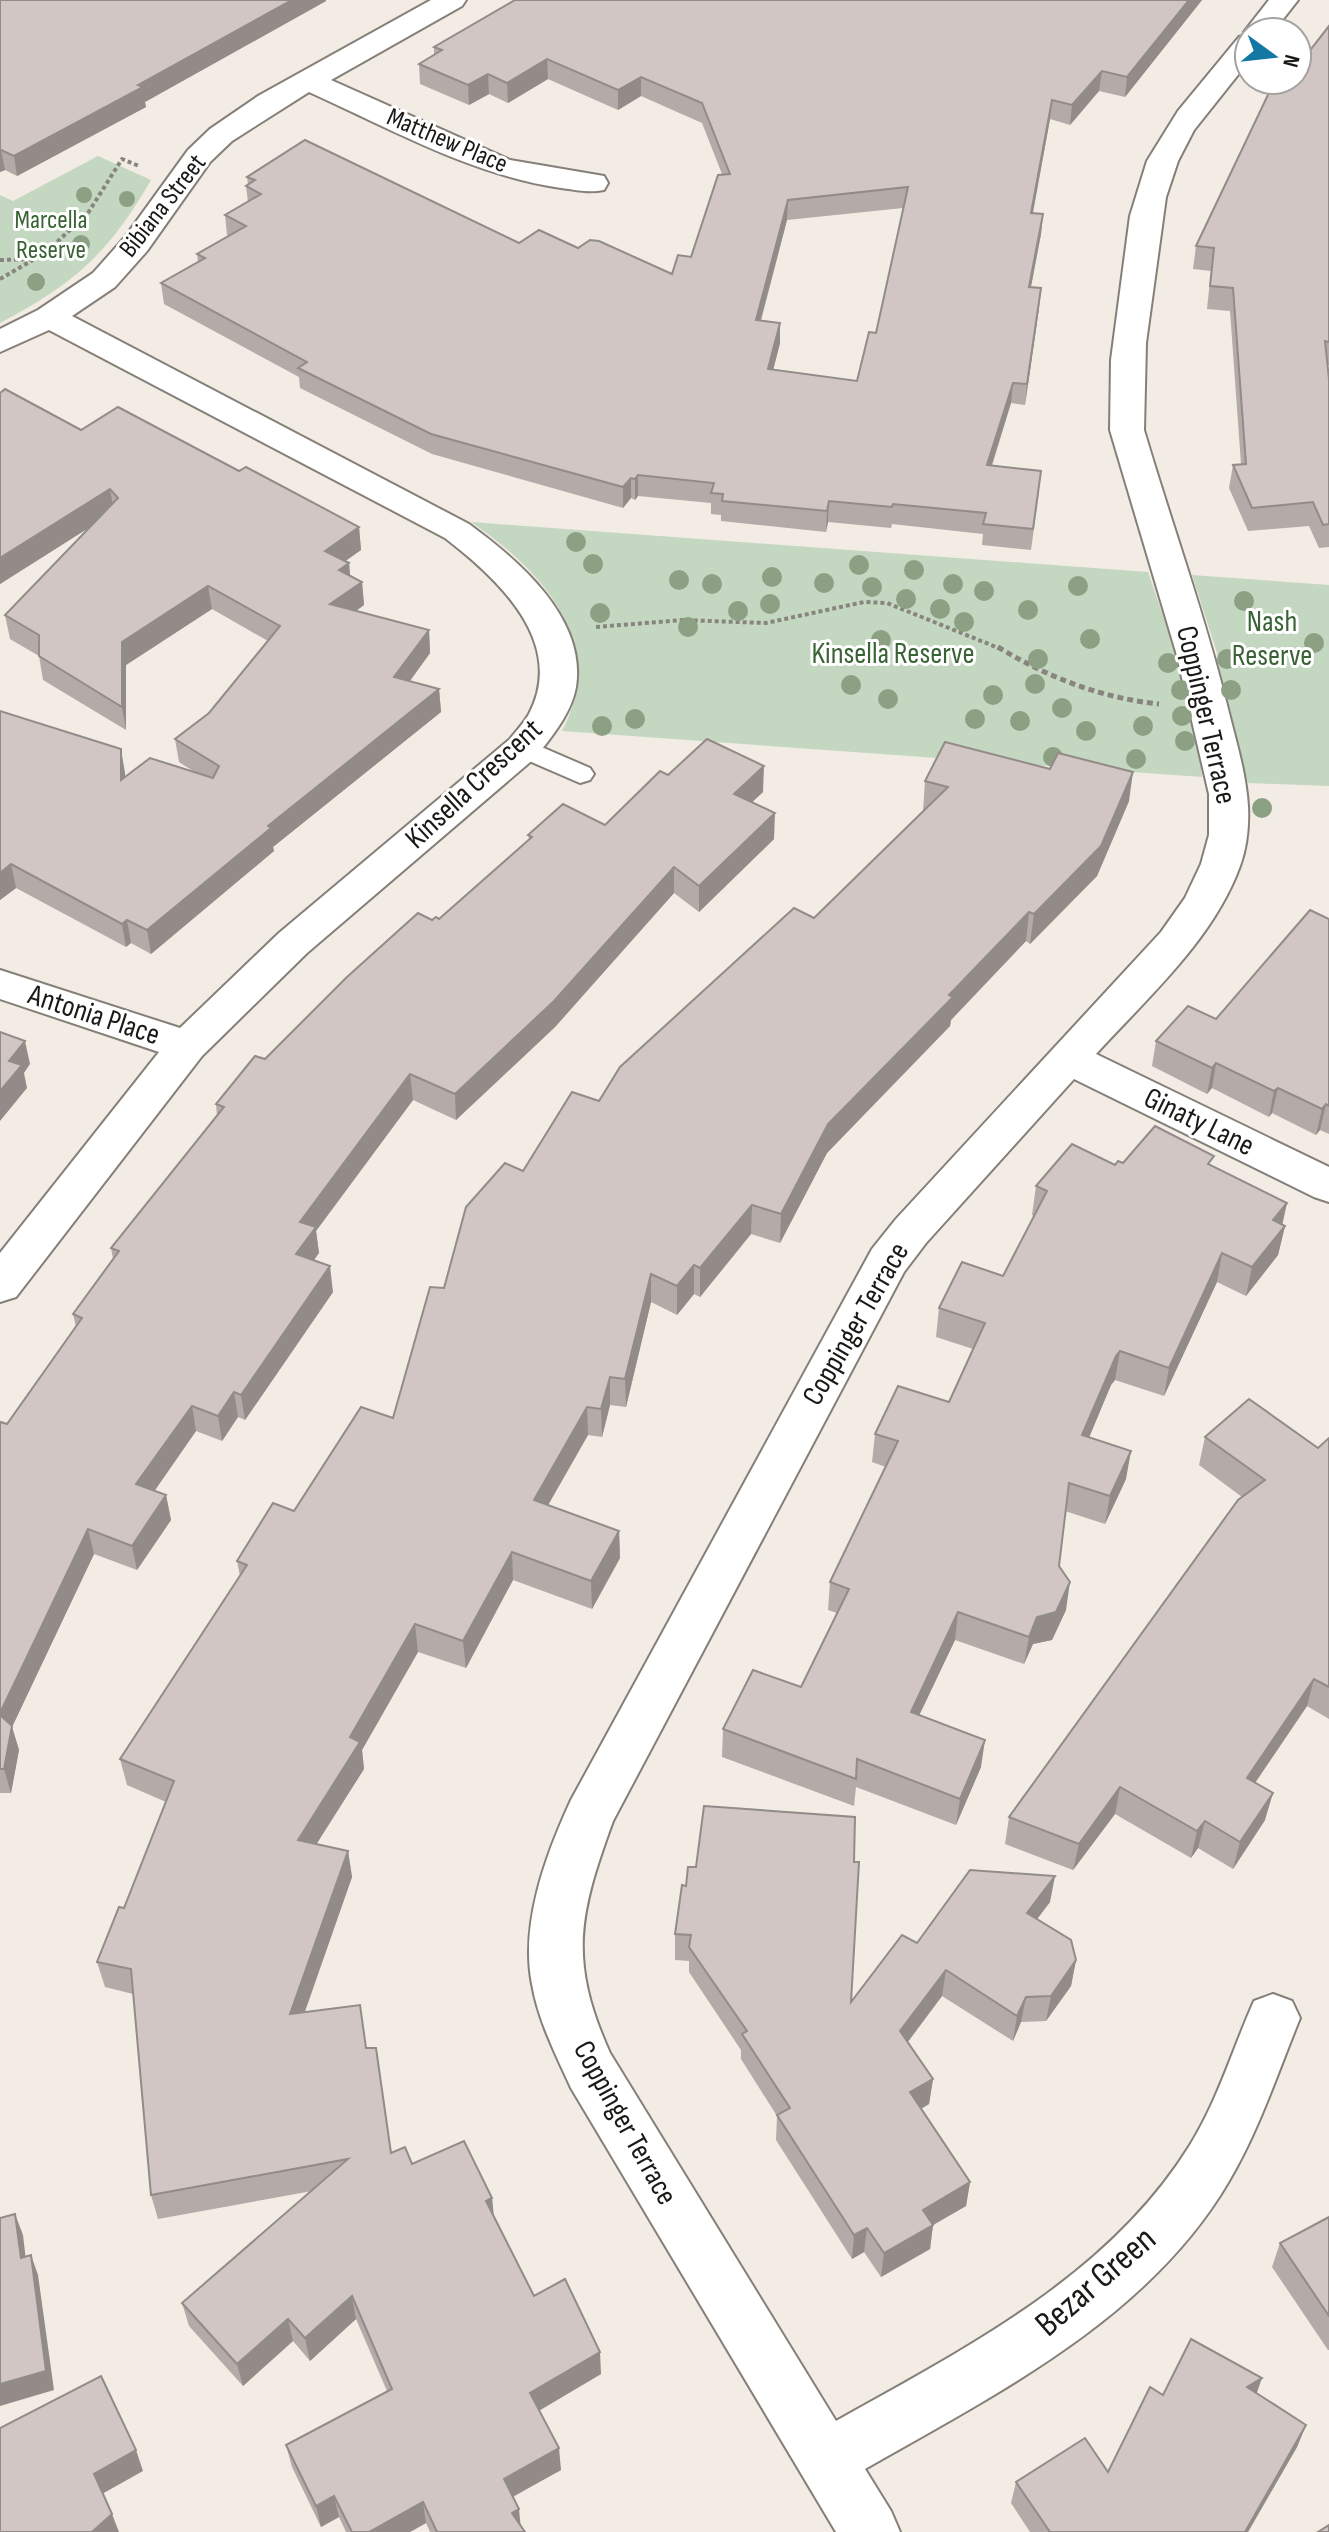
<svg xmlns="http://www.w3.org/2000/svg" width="1329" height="2532" viewBox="0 0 1329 2532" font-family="'Sofia Sans Condensed',sans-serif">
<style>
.green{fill:#c4d7c1}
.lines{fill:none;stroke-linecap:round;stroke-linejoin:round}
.lane-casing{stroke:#857f78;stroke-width:4}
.street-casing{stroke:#857f78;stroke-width:4}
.path-far1{stroke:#88847e;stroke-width:4;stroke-dasharray:4 3;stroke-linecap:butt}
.path{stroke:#88847e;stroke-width:5;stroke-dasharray:6 4;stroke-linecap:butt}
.lane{fill:#fff;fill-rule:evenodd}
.street{fill:#fff;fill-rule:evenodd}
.tree{fill:#8ca184}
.wall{fill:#b4aaa8;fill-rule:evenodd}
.shaded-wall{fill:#928b88}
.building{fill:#d1c6c3;stroke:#928b88;stroke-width:2;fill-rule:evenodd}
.labels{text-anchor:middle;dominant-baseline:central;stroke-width:6;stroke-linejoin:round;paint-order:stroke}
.far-street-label{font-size:26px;fill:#1b1916;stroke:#fff}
.far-park-label{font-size:26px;fill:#396335;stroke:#fff}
.park-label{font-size:30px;fill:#396335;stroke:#fff}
.street-label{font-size:30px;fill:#1b1916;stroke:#fff}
.near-street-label{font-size:36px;fill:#1b1916;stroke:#fff}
</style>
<rect width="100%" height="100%" fill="#f2ece4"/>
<g class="green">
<path d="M98,156L151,180C109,253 74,284 0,323V195L13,201Z"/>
<path d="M471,522L1148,572L1174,648L1191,674L1202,777L562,731C609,642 541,570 471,522Z"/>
<path d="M1192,575L1329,585V786L1248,783L1231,736L1218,679L1219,659Z"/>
</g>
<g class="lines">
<g class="lane-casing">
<path id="lane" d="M523,739L590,768L594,774L590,780L580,783L513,754L509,748L513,742Z"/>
</g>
<g class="street-casing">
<g id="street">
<path d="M431,0H466L462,6L331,80L510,160L604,176L608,183L604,190C589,193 576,190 561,188C472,175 391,129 309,92L232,141L210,162L147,251L115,287L72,316L469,524C518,560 587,618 576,687C571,714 552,736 536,757L307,953L202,1056L16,1297L0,1302V1253L159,1052L0,999V970L180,1028L279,933L510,739C516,731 524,723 529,714C567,642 497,578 445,538L49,330L0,352V329L38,310L93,273L125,237L188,150L210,129L258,96Z"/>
<path d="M1269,0H1298L1273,32H1249V61L1194,130L1178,161L1166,197L1146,343L1144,430C1171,522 1204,612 1227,705C1235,738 1246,772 1248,806C1249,826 1247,847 1240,866C1213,940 1148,997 1096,1054L1329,1167V1202L1314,1197L1074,1079L926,1243L904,1272L613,1821C579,1914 568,1960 610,2053L836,2421C966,2348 1109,2276 1190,2145C1218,2100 1233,2048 1254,2001L1273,1994L1292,2001L1300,2018C1278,2072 1259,2130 1229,2181C1149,2318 998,2393 865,2469L891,2511L900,2532H836L571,2088C556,2055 538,2020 532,1984C520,1924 546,1854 571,1800L872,1249L896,1219L1161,932L1185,898L1201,864L1209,835V794L1176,652L1110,430L1111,360L1130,216L1147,161L1178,111L1239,37L1246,35L1244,32Z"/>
</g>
</g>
<g class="path-far1">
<path d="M0,260L34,259L55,244L88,213L122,159L139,166"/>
<path d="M0,279L33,260"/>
<path d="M596,627L683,620L766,623L864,602L887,603L1001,649"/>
</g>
<path class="path" d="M998,647C1047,677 1101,698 1159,704"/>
<use href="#lane" class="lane"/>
<use href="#street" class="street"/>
</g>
<g class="tree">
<circle cx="84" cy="195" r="8"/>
<circle cx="127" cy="199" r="8"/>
<circle cx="81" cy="244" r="9"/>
<circle cx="36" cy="282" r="9"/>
<circle cx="576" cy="542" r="10"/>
<circle cx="593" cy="564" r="10"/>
<circle cx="859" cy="565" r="10"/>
<circle cx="914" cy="570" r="10"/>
<circle cx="772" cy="577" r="10"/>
<circle cx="679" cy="580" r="10"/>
<circle cx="824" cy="583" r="10"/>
<circle cx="712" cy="584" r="10"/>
<circle cx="953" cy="584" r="10"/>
<circle cx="1078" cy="586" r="10"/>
<circle cx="872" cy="587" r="10"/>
<circle cx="984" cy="591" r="10"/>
<circle cx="906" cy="599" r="10"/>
<circle cx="1244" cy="601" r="10"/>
<circle cx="770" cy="604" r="10"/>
<circle cx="940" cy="609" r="10"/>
<circle cx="1028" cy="610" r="10"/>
<circle cx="738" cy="611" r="10"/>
<circle cx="600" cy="613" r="10"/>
<circle cx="964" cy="622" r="10"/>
<circle cx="688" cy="627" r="10"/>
<circle cx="1090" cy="639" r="10"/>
<circle cx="881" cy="640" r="10"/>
<circle cx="1314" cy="643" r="10"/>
<circle cx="1038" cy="659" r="10"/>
<circle cx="1227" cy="659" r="10"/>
<circle cx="1168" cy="663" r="10"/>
<circle cx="1035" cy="684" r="10"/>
<circle cx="851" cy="685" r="10"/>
<circle cx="1181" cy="690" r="10"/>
<circle cx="1231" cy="690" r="10"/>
<circle cx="993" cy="695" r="10"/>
<circle cx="888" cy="699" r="10"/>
<circle cx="1062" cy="708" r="10"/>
<circle cx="1182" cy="716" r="10"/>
<circle cx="635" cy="719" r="10"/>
<circle cx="975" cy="719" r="10"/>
<circle cx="1020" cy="721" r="10"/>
<circle cx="602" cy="726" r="10"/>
<circle cx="1143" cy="726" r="10"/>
<circle cx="1086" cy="731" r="10"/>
<circle cx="1185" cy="741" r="10"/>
<circle cx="1053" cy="757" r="10"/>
<circle cx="1136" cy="759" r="10"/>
<circle cx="1262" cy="808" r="10"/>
</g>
<g class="wall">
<path d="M0,0H326V1L145,102L146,107L17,176L5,170L0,172Z"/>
<path d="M515,0H1202L1125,97L1099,91L1070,125L1050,119L1033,213L1043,214L1041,234L1031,287L1039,308L1025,405L1011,403L992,466L1039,492L1031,550L982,545L983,534L892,524L891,528L828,522L826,532L721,521V515L711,514V503L638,496L635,500L631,498L623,508L432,454L300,388L299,377L164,304L161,283L198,262L197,254L228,236L227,235L225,215L248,202L246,186L248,185L247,177L519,243L578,248L672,274L691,257L722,174L702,123L641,96L618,110L548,79L508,103L489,94L469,105L420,84L419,64L434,55V47ZM903,208L876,333L857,381L773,370L780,343V323L761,321L787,220Z"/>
<path d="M1329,26V365H1327L1329,379V547L1319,548L1309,526L1248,531L1229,488L1233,465L1241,464L1230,311L1207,309L1211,271L1193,269L1196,246L1298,67Z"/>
<path d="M0,393L81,430L239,471L359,527L361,550L345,561L349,563L350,576L362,582L364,605L356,611L429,630L430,653L410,681L439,689L441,712L273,847L274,851L151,954L131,943L126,947L16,888L0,900V711L125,773V777L196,773L179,762L175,739L209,713L268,641L212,609L126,665V730L43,680L39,656L10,639L5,615L88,528L0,584Z"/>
<path d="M668,775L763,792L752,802L774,839L699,912L674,893L555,1027L456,1120L413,1100L316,1231L319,1253L313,1260L333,1292L245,1420L238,1417L222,1441L196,1431L154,1491L166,1495L171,1520L137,1570L94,1554L12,1727L19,1750L11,1793H0V1424H7L76,1327L73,1314L113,1259L111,1248L217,1116L216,1104L265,1059L432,920L439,919L529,839L528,835L605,825Z"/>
<path d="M925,781L1129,801L1097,876L1030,944L1026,941L951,1020L950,1026L827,1153L780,1243L751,1234L700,1297L694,1294L677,1315L651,1302L626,1407L610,1405L602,1437L588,1435L548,1505L619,1531L620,1558L592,1609L513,1580L466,1668L418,1652L362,1750L364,1769L316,1844L348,1851L352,1877L305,2012L366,2048L391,2153L412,2164L492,2198L494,2216L534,2296L601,2374L539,2410L561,2470L513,2497L521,2526L525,2532H430L426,2523L410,2532H346L339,2517L321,2527L292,2467L286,2445L387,2391L356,2319L310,2361L293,2341L243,2386L189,2326L182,2303L312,2191L158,2219L151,2195L133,1994L105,1987L97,1962L124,1908L166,1802L127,1785L120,1759L240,1576L237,1561L294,1511L393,1418L444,1288L523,1171L599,1101L814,918L924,811H923Z"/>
<path d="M1329,919V1134L1320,1130L1316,1135L1272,1113L1269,1117L1212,1088L1207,1094L1152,1066L1156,1041L1216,1019Z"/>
<path d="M1123,1163L1212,1166L1285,1226L1278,1255L1246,1296L1217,1282L1164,1396L1115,1380L1111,1385L1089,1437L1126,1479L1105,1524L1065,1511L1059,1566L1066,1610L1052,1640L1033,1644L1024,1664L955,1640L919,1715L981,1767L956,1825L856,1787L854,1806L722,1757L723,1729L801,1687L837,1613L828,1610L830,1582L886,1467L872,1462L875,1434L949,1402L973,1349L936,1337L939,1308L1003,1276L1034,1216L1032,1215L1036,1186Z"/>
<path d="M1205,1437L1318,1448L1329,1438V1719L1307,1706L1255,1783L1265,1820L1233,1869L1198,1848L1191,1858L1115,1814L1073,1870L1005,1844L1009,1817L1242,1497L1199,1465Z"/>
<path d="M682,1885L851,2002L917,1943L1050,1902L1037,1919L1076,1960L1071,1986L1046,2021L1021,2022L1013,2041L942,1996L908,2042L933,2079L929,2104L921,2109L970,2182L966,2206L933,2225L930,2249L881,2277L864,2252L852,2259L776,2140L777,2116L741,2059V2050L689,1972V1961L675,1960V1934Z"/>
<path d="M1329,2217V2350H1328L1272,2267L1280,2243Z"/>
<path d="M1257,2393L1306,2425L1297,2447L1248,2532H1030L1011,2503L1016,2482L1108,2472L1163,2395Z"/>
</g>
<g class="shaded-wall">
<path d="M292,0H326V1L145,102L146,107L17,176L14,156L138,85Z"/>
<path d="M1189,0H1202L1125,97L1127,77Z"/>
<path d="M547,59L548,79L508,103L507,83Z"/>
<path d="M1102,71L1099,91L1070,125L1072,105Z"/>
<path d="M488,74L489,94L469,105L468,85Z"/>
<path d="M641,77V96L618,110V90Z"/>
<path d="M1052,100L1050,119L1029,233L1031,213Z"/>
<path d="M0,150H1L5,170L0,172Z"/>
<path d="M788,200L787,220L755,341L756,320Z"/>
<path d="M1043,214L1041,234L1027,307L1029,287Z"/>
<path d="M1041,288L1039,308L1025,405L1027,384Z"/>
<path d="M780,323V343L768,390V369Z"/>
<path d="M1013,383L1011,403L985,486L987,465Z"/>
<path d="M638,475V496L635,500V479Z"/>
<path d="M631,478V498L623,508V487Z"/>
<path d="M110,489L114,512L0,584V558Z"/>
<path d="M829,501L828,522L826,532L827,511Z"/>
<path d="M359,527L361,550L327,574L325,551Z"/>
<path d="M349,563L351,586L339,570Z"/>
<path d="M362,582L364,605L333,627L330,604Z"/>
<path d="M208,586L212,609L126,665V730L122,707V642Z"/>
<path d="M429,630L430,653L396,700L394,677Z"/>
<path d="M439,689L441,712L273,847L274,851L151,954L147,930L268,826Z"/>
<path d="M121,749L125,773V804L121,780Z"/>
<path d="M764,766L763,792L733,820L734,794Z"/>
<path d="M1133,772L1129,801L1097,876L1030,944L1034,914Z"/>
<path d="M775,813L774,839L699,912V886Z"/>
<path d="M11,864L16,888L0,900V873Z"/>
<path d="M674,867V893L555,1027L456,1120L455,1094Z"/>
<path d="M1029,912L1026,941L951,1020L950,1026L827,1153L780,1243L781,1214L828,1124L949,995Z"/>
<path d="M127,920L131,943L126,947L122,924Z"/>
<path d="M25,1041L30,1064L24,1073L27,1088L0,1121V1091L9,1061Z"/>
<path d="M1216,1063L1212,1088L1207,1094L1212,1068Z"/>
<path d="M410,1074L413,1100L316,1231L319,1253L300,1280L296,1254L300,1222Z"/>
<path d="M1278,1088L1272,1113L1269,1117L1274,1091Z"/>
<path d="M1326,1104L1320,1130L1316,1135L1322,1109Z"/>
<path d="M1287,1203L1281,1231L1285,1226L1278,1255L1246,1296L1252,1267L1273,1220Z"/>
<path d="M752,1205L751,1234L700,1297V1268Z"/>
<path d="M1222,1253L1217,1282L1164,1396L1169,1368Z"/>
<path d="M694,1265V1294L677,1315V1286Z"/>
<path d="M330,1266L333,1292L245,1420L241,1395Z"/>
<path d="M651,1274V1302L626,1407L625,1379Z"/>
<path d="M1120,1351L1115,1380L1111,1385L1078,1464L1082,1435L1116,1356Z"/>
<path d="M610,1377V1405L602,1437L601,1409Z"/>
<path d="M234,1392L238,1417L222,1441L218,1416Z"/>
<path d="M192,1406L196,1431L142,1509L136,1484Z"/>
<path d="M587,1407L588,1435L535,1528L534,1500Z"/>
<path d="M1131,1451L1126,1479L1105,1524L1110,1496Z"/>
<path d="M166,1495L171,1520L137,1570L132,1546Z"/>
<path d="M88,1529L94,1554L12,1727L19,1750L11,1793L4,1769L7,1738L0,1713Z"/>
<path d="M619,1531L620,1558L592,1609L591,1581Z"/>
<path d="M512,1552L513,1580L466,1668L463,1641Z"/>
<path d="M1070,1582L1066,1610L1052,1640L1033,1644L1024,1664L1029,1637L1037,1617Z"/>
<path d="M958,1612L955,1640L908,1739L911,1712Z"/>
<path d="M415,1624L418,1652L362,1750L364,1769L302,1867L298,1840L350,1737Z"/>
<path d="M1314,1679L1307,1706L1240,1805L1247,1778Z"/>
<path d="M985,1740L981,1767L956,1825L960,1799Z"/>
<path d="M1120,1787L1115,1814L1073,1870L1079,1844Z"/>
<path d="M1273,1793L1265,1820L1233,1869L1240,1842Z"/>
<path d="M1205,1821L1198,1848L1191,1858L1197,1831Z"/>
<path d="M348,1851L352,1877L295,2039L290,2014Z"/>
<path d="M1055,1876L1050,1902L1022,1939L1027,1913Z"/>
<path d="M1076,1960L1071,1986L1046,2021L1051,1996Z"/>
<path d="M946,1970L942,1996L897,2056L900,2031Z"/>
<path d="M1026,1997L1021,2022L1013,2041L1017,2016Z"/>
<path d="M933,2079L929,2104L907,2117L910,2092Z"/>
<path d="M970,2182L966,2206L933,2225L930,2249L881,2277L884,2253L923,2210Z"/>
<path d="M492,2198L494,2222L486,2201Z"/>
<path d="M15,2214L23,2235L28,2278L21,2258Z"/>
<path d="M867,2228L864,2252L852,2259L854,2235Z"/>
<path d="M31,2255L38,2275L54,2390L0,2406V2384Z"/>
<path d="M352,2296L356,2319L310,2361L305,2338Z"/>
<path d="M288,2319L293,2341L243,2386L237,2364Z"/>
<path d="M600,2352L601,2374L532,2415L530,2393Z"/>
<path d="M1262,2378L1254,2401L1247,2387Z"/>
<path d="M1306,2425L1297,2447L1248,2532H1245Z"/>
<path d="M559,2448L561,2470L506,2500L504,2479Z"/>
<path d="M136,2450L143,2471L102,2494L94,2474Z"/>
<path d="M334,2496L339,2517L321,2527L316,2506Z"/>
<path d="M423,2502L426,2523L410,2532H369Z"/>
<path d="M519,2509L521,2530L512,2513Z"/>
<path d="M112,2514L119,2532H92Z"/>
</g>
<g class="building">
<path d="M0,0H292L138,85L143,87L14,156L1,150H0Z"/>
<path d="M515,0H1189L1127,77L1102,71L1072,105L1052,100L1031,213L1043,214L1029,287L1041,288L1027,384L1013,383L987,465L1041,471L1033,529L983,524L986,513L893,504L892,507L829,501L827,511L722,501L723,494L711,493L714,483L638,475L635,479L631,478L623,487L431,434L298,368L307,362L161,283L205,258L197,254L246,226L225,215L261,194L246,186L255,180L247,177L305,140L519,243L539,230L578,248L590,240L599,241L672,274L678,255L691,257L718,175L730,174L702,103L641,77L618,90L547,59L507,83L488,74L468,85L419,64L442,50L434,47ZM908,187L876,333L869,332L857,381L768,369L780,323L756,320L788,200Z"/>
<path d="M1329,26V342L1325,341L1329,379V524L1323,525L1313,502L1252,508L1233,465L1246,464L1233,288L1210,286L1214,248L1196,246L1275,80H1297V67Z"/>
<path d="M5,389L81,430L118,407L239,471L246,467L359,527L325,551L349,563L339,570L362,582L330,604L429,630L394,677L439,689L268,826L271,828L147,930L127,920L122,924L11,864L0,873V711L121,749V780L150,758L213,778L219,766L175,739L209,713L280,626L208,586L122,642V707L39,656V635L5,615L118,498L110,489L0,558V393Z"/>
<path d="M707,739L764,766L734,794L775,813L699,886L674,867L554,1001L455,1094L410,1074L300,1222L316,1227L296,1254L330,1266L241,1395L234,1392L218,1416L192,1406L136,1484L166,1495L132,1546L88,1529L0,1713V1424L1,1422L7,1424L82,1318L73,1314L119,1251L111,1248L224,1107L216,1104L255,1056L265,1059L347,977L418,913L432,920L436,917L439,919L532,837L528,835L563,804L605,825L660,771L668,775Z"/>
<path d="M945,742L1050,769L1058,753L1133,772L1101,846L1034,914L1029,912L949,995L953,997L828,1124L781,1214L752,1205L700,1268L694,1265L677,1286L651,1274L625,1379L610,1377L601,1409L587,1407L534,1500L619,1531L591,1581L512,1552L463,1641L415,1624L350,1737L360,1742L298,1840L348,1851L290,2014L360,2005L366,2048H376L391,2153L405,2147L412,2164L464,2141L492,2198L486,2201L534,2296L565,2279L600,2352L530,2393L559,2448L504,2479L519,2509L512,2513L525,2532H437L423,2502L369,2532H352L334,2496L316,2506L286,2445L392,2389L352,2296L305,2338L288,2319L237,2364L182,2303L348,2159L151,2195L131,1969L97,1962L119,1907L124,1908L174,1781L120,1759L247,1565L237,1561L273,1503L294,1511L361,1407L393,1418L430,1287L444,1288L466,1207L505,1163L523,1171L572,1092L599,1101L620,1067L794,908L814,918L948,787L925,781Z"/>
<path d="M1310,910L1329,919V1106L1326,1104L1322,1109L1278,1088L1274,1091L1216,1063L1212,1068L1156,1041L1188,1006L1216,1019Z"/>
<path d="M0,1032L25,1041L9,1061L22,1065L0,1091Z"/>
<path d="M1155,1126L1214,1156L1208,1164L1287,1203L1273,1220L1285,1226L1252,1267L1222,1253L1169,1368L1120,1351L1116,1356L1082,1435L1131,1451L1110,1496L1069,1483L1059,1566L1070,1582L1056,1612L1037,1617L1029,1637L958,1612L911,1712L985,1740L960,1799L857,1759L856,1779L723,1729L753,1670L801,1687L849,1589L830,1582L898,1441L875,1434L898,1386L949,1402L985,1323L939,1308L962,1262L1003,1276L1047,1191L1036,1186L1072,1144L1115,1165L1118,1161L1123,1163Z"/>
<path d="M1249,1399L1318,1448L1329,1438V1687L1314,1679L1247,1778L1273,1793L1240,1842L1205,1821L1197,1831L1120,1787L1079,1844L1009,1817L1238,1500L1265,1480L1205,1437Z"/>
<path d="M0,1715L12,1726L4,1769H0Z"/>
<path d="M704,1806L855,1817L854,1862H859L851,2002L902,1935L917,1943L970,1870L1055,1876L1027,1913L1071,1940L1076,1960L1051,1996L1026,1997L1017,2016L946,1970L900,2031L933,2079L910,2092L970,2182L923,2210L933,2225L884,2253L867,2228L854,2235L777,2115L790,2108L742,2034L747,2031L689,1947L691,1935L675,1934L682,1885L686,1886L688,1867H696Z"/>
<path d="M15,2214L21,2258L31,2255L46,2371L0,2384V2218Z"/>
<path d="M1329,2217V2316L1280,2243Z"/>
<path d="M1191,2339L1262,2378L1247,2387L1306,2425L1245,2532H1050L1016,2482L1085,2438L1108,2472L1150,2387L1163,2395Z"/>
<path d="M101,2376L136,2450L94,2474L112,2514L92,2532H0V2428Z"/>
<path d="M1329,2525V2532H1318Z"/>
</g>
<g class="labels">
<g class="far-street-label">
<text transform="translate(447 141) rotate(23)">Matthew Place</text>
<text transform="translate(163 206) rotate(-52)">Bibiana Street</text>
</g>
<g class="far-park-label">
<text x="51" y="220">Marcella<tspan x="51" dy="30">Reserve</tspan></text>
</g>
<g class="park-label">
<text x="1272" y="622">Nash<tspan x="1272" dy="34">Reserve</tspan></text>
<text x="893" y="654">Kinsella Reserve</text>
</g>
<g class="street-label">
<text transform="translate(1206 715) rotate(77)">Coppinger Terrace</text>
<text transform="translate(474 784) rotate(-43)">Kinsella Crescent</text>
<text transform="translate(94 1015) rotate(18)">Antonia Place</text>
<text transform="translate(1199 1122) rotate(26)">Ginaty Lane</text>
<text transform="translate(856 1324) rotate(-60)">Coppinger Terrace</text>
<text transform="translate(625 2123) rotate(61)">Coppinger Terrace</text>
</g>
<g class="near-street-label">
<text transform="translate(1096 2282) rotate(-41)">Bezar Green</text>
</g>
</g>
<g transform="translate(1273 56) rotate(105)"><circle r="38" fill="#ffffff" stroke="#a4a3a2" stroke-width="2"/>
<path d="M0-6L14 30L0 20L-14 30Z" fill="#1478a4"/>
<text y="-12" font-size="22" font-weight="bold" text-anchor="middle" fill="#1b1916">N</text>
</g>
</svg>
